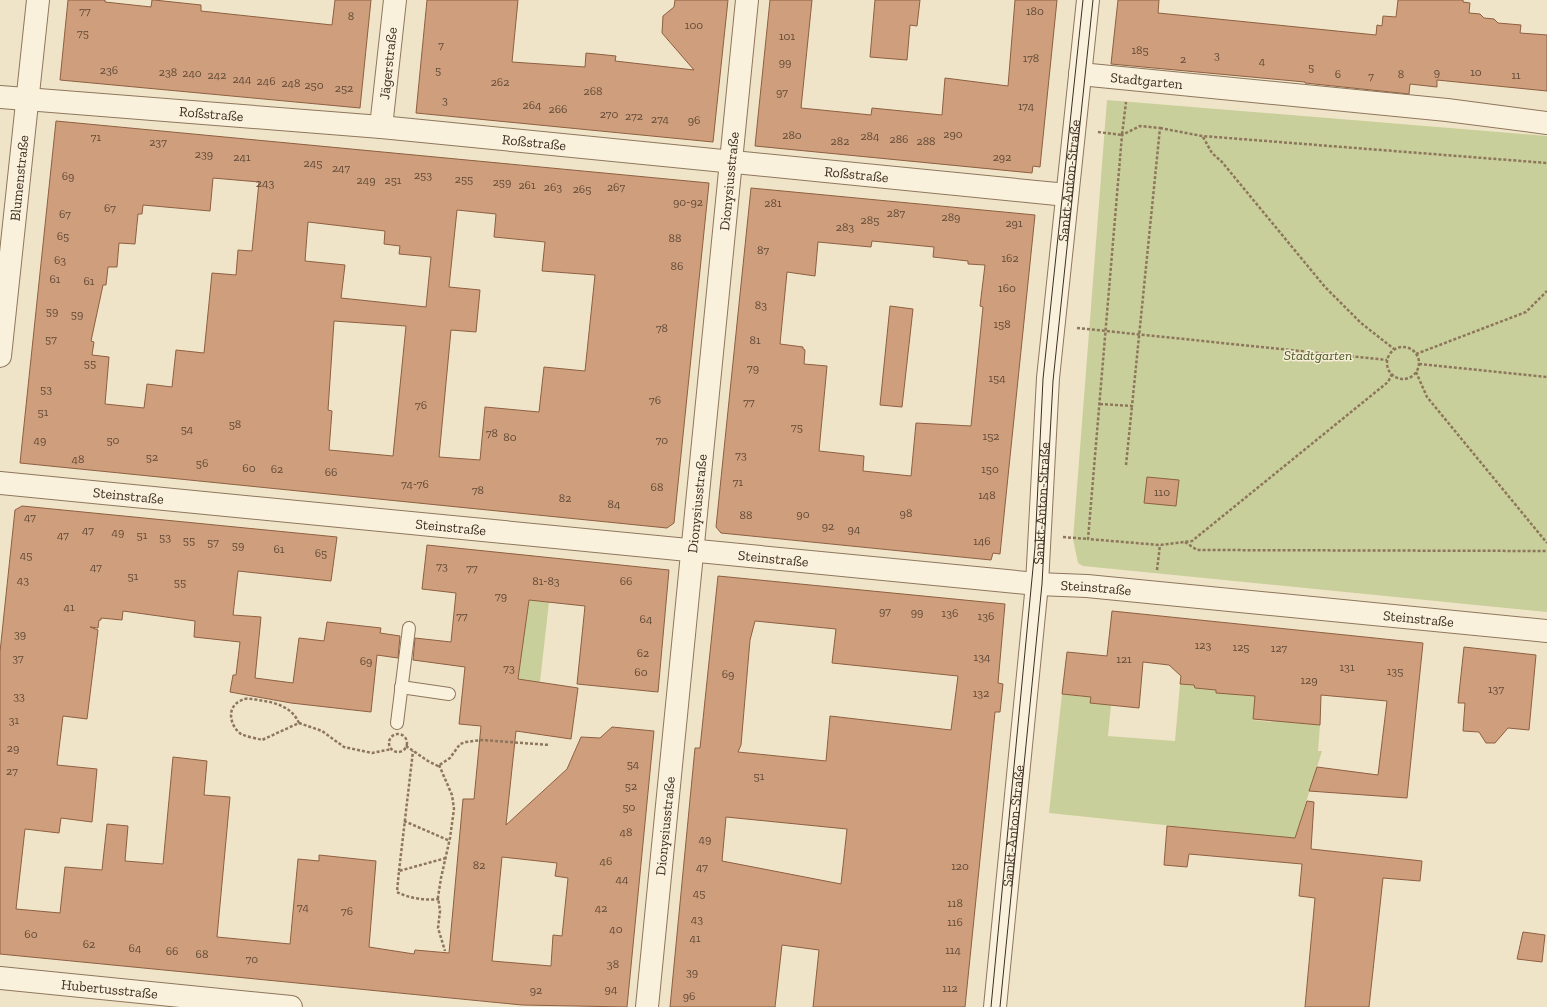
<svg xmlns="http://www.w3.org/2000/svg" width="1547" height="1007" viewBox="0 0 1547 1007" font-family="'Zilla Slab',serif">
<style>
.green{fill:#c9cf9b}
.building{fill:#cf9f7d;stroke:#8d5f41;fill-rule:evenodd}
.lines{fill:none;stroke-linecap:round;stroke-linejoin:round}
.service-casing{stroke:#8d765c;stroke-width:14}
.minor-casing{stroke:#8d765c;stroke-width:24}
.tertiary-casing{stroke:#8d765c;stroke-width:24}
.path{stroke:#8d765c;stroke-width:2.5;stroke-dasharray:3 2;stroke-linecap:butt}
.service{stroke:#faf1dc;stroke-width:12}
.minor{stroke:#faf1dc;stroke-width:22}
.tertiary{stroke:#faf1dc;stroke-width:22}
.tram{stroke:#3d2e20;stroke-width:1}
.labels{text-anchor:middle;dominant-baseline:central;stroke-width:3;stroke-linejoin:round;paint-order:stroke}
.number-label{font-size:12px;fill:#624a37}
.street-label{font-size:14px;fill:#3d2e20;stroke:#f7eed8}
.park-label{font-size:14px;font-style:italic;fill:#4d5a26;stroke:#f7eed8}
</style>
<rect width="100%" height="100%" fill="#f0e4c8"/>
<g class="green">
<path d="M1107,100L1547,136V612L1083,566L1078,563L1073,539Z"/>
<path d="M529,600L549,602L540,682L518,679Z"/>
<path d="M1275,675L1303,723L1320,725L1318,751H1322L1292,847L1290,838L1049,813L1062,694L1091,697L1090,703L1111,705L1108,736L1175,741L1180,684L1194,685L1195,688L1216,690L1257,678L1253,720L1271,722Z"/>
</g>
<g class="building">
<path d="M68,0H105V2L151,7L152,0H154L201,5V11L332,25L335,0H371L360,108L60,80Z"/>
<path d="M427,0H518L512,62L585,67L586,53L616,56L615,61L694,70L662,33L663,16L674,7L675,0H728L713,142L416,113Z"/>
<path d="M770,0H812L801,108L871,115L872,108L942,115L945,78L1008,86L1015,0H1057L1040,167L1033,166L1032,173L755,146Z"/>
<path d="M875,0H920L917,26L910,25L907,60L870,57Z"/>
<path d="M1118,0H1159L1158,13L1376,35L1377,25L1382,26L1383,16L1396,17L1398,0H1463V2L1470,3L1469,13L1480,14L1484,18L1494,19L1498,23L1521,25L1520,33L1547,35V91L1437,80V87L1410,84L1409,94L1305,83V82L1111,64Z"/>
<path d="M56,121L709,183L674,523L667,528L20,463ZM213,178L259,182L252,251L238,250L236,275L212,273L204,353L176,350L172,387L147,384L144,408L105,404L109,357L92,355L94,342L91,341L103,285H106L108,267H117L119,243L135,244L138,214H142L143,205L210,211ZM457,210L496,214L494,237L545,242L542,271L595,275L585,371L544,367L539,412L485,407L480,460L439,457L451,330L476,332L480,290L449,287ZM308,222L385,231L384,244L400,246L399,254L431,257L426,307L341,298L345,265L305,261ZM334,321L406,326L393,456L329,450L332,411L328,410Z"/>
<path d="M751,188L1035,215L1000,554L993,553L991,560L721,533L716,527ZM872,241L934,247L933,257L968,261V264L985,265L980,306L983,307L971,426L916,423L911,476L863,471L864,456L819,451L827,366L804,364L805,350L803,349V347L780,344L787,272L815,276L818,242L871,247Z"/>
<path d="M890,306L913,309L902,407L880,405Z"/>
<path d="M1147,477L1179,480L1176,506L1144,503Z"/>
<path d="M22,506L337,537L331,581L238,571L233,615L261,617L255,678L293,683L299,638L324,641L327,622L381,628L380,633L400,636L398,658L377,655L371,712L291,703L230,692L233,675H236L240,642L194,637L195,621L123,611L122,620L101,618V620H99L98,628L90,627L98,630L87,719L63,716L57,765L97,769L92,822L61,818L59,833L25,829L16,909L60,913L65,867L102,870L107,824L128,826L125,861L163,864L173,757L207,761L204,795L230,797L217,937L290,944L298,859L319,861V855L376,861L369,947L414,954L415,950L449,953L463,799H474L481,726L459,724L465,667L413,660L415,638L451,642L456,593L422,589L427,545L669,570L658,692L577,684L585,606L529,600L518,679L578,688L571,739L516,731L506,825L567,769L581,737L600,738L612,727L654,731L627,1007L522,1005L0,954V652L15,510ZM502,857L557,863L555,876L568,878L562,936L553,935L551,966L492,961Z"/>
<path d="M718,576L1005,604L998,683L1003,684L1000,712H995L965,1007H813L819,950L782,945L775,1007H670L695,748H700ZM755,621L836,629L832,663L958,676L951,730L830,716L826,761L738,752L741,745L750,640ZM726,817L847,829L841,884L722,861Z"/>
<path d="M1112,611L1423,643L1407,798L1309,791L1317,767L1378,775L1387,701L1321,695L1320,725L1253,719L1255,696L1216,693V690L1195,688L1194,685L1180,684L1181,676L1169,665L1143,662L1139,708L1090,703L1091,697L1062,694L1067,652L1107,656Z"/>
<path d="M1464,647L1536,655L1529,730L1508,728L1495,743H1486L1479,732L1463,731L1465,703H1458Z"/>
<path d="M1307,801L1314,802L1311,849L1422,861L1420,881L1383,878L1369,1007H1305L1315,898L1299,896L1302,864L1189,854L1187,867L1164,865L1167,826L1295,838Z"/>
<path d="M1523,932L1545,935L1542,962L1517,959Z"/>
</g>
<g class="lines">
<g class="service-casing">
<g id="service">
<path d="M401,687L449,694"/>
<path d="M397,723L409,628"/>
</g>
</g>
<g class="minor-casing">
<g id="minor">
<path id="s1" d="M1080,74L1447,110L1547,123"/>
<path id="s2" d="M0,97L381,127L1067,195"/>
<path id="s3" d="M381,127L395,0"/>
<path id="s4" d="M0,356L38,0"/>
<path id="s5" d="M0,483L1037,584L1087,586L1547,631"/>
<path id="s6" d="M0,978L291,1007"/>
<path id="s7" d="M647,1007L747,0"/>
</g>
</g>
<g class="tertiary-casing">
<g id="tertiary">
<path id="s8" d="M995,1007L1037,584L1048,378L1088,0"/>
</g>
</g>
<g class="path">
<path d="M1160,128L1202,136L1547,163"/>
<path d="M1098,132L1122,135L1126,102"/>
<path d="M1203,137L1212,153L1222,162L1325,287L1361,323L1394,349"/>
<path d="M1077,328L1387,360"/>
<circle cx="1403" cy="363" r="16"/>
<path d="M1416,354L1526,312L1547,291"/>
<path d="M1419,364L1547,377"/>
<path d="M1416,372L1427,397L1547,543"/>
<path d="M1100,404L1132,406L1160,128L1140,126L1122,135L1088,539L1160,545L1192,541L1388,382L1392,374"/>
<path d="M1126,465L1132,406"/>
<path d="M1063,537L1088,539"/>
<path d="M1185,542L1197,550L1547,551"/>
<path d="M1157,570L1160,545"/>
<path d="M299,723C292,707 275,702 258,700C252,699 246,697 240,701C226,708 230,726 241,734C247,737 256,738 262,740L299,723L322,731L344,747L372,753L392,749"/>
<circle cx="398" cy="743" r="9"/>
<path d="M406,746L428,761L438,766L450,758L460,744L466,742L482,740L550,745"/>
<path d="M439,765L452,795L454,809L450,838L441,878L438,897L440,911L438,928L445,951"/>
<path d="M404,821L450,841"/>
<path d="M399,871L413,751"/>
<path d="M439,899C426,901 408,898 397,892L399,871L446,858"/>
</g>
<use href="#service" class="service"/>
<use href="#minor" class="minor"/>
<use href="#tertiary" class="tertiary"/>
<g class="tram">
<path d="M991,1007L1035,547L1043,379L1083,0"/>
<path d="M1000,1007L1042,584L1053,381L1093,0"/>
</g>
</g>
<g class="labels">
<g class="number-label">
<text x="85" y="11">77</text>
<text x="1035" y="11">180</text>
<text x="351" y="16">8</text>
<text x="694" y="25">100</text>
<text x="83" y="33">75</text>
<text x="787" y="36">101</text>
<text x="441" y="45">7</text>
<text x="1140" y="50">185</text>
<text x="1217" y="55">3</text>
<text x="1031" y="58">178</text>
<text x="1183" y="59">2</text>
<text x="1262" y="61">4</text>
<text x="785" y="62">99</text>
<text x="1311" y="67">5</text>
<text x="109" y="70">236</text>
<text x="438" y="70">5</text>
<text x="168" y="72">238</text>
<text x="1437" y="72">9</text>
<text x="1476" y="72">10</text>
<text x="192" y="73">240</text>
<text x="1338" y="74">6</text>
<text x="1401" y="74">8</text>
<text x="217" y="75">242</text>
<text x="1516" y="75">11</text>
<text x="1371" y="76">7</text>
<text x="242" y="79">244</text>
<text x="266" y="81">246</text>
<text x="500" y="82">262</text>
<text x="291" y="83">248</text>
<text x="314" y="85">250</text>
<text x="344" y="88">252</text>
<text x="593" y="91">268</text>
<text x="782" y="92">97</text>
<text x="445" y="100">3</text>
<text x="532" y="105">264</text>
<text x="1026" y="106">174</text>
<text x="558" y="109">266</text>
<text x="609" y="114">270</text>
<text x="634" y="116">272</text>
<text x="660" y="119">274</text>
<text x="694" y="120">96</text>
<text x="953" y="134">290</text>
<text x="792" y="135">280</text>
<text x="870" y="136">284</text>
<text x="96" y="137">71</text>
<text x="899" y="139">286</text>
<text x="840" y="141">282</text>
<text x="926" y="141">288</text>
<text x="158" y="142">237</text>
<text x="204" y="154">239</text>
<text x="242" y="157">241</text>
<text x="1002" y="157">292</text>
<text x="313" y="163">245</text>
<text x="341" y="168">247</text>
<text x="423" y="175">253</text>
<text x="68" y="176">69</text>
<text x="464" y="179">255</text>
<text x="366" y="180">249</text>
<text x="393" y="180">251</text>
<text x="502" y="182">259</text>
<text x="265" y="183">243</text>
<text x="527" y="185">261</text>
<text x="553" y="187">263</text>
<text x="616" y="187">267</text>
<text x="582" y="189">265</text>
<text x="688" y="202">90-92</text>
<text x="773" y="203">281</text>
<text x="110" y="208">67</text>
<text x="896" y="213">287</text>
<text x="65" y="214">67</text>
<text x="951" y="217">289</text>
<text x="870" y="220">285</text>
<text x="1014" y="223">291</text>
<text x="845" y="227">283</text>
<text x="63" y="236">65</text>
<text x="675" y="238">88</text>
<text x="763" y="250">87</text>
<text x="1010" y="258">162</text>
<text x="60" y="260">63</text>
<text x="677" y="266">86</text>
<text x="55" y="279">61</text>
<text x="89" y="281">61</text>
<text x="1007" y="288">160</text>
<text x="761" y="305">83</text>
<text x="52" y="311">59</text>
<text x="77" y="314">59</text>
<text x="1002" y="324">158</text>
<text x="662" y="328">78</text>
<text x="51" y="339">57</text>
<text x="755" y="340">81</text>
<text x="90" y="363">55</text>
<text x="753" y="368">79</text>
<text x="997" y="378">154</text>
<text x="46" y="389">53</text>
<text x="655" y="400">76</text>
<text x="749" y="402">77</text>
<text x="421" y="405">76</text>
<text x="43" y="412">51</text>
<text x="235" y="424">58</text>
<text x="797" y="427">75</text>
<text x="187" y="429">54</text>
<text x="492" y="433">78</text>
<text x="991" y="436">152</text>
<text x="510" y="437">80</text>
<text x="40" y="440">49</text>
<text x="113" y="440">50</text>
<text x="662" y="440">70</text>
<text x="741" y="455">73</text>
<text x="152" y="457">52</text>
<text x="78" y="459">48</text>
<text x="202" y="463">56</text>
<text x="249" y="468">60</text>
<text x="277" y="469">62</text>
<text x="990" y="469">150</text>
<text x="331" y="472">66</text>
<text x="738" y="482">71</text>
<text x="415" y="484">74-76</text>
<text x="657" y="487">68</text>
<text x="478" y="490">78</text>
<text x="1162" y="492">110</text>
<text x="987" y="495">148</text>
<text x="565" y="498">82</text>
<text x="614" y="504">84</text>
<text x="906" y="513">98</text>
<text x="803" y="514">90</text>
<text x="746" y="515">88</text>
<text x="30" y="517">47</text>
<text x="828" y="526">92</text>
<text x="854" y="529">94</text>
<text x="88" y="530">47</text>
<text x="118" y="532">49</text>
<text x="63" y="535">47</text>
<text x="142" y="535">51</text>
<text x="165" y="537">53</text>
<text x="189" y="540">55</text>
<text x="982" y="541">146</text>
<text x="213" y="542">57</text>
<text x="238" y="545">59</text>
<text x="279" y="549">61</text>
<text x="321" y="553">65</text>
<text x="26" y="555">45</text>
<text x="442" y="566">73</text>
<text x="96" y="567">47</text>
<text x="472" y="568">77</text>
<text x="133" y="576">51</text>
<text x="23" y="580">43</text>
<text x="546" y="581">81-83</text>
<text x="626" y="581">66</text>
<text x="180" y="582">55</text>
<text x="501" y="596">79</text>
<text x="69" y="607">41</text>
<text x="885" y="611">97</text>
<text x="917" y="612">99</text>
<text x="950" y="613">136</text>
<text x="462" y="616">77</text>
<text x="986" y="616">136</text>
<text x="646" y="619">64</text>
<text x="20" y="634">39</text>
<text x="1203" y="645">123</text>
<text x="1241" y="647">125</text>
<text x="1279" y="648">127</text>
<text x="643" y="653">62</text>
<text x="982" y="657">134</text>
<text x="18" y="658">37</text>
<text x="1124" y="659">121</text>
<text x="366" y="661">69</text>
<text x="1347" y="667">131</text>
<text x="509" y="668">73</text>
<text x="1395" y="671">135</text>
<text x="641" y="672">60</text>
<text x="728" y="674">69</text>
<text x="1309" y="680">129</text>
<text x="1496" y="689">137</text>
<text x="981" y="693">132</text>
<text x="19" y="696">33</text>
<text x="14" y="720">31</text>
<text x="13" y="748">29</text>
<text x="633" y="764">54</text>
<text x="12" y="771">27</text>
<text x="759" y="776">51</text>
<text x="631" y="786">52</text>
<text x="629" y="807">50</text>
<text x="626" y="832">48</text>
<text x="705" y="839">49</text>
<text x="606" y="861">46</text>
<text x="479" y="865">82</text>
<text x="960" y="866">120</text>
<text x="702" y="867">47</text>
<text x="622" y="879">44</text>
<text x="699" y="893">45</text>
<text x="955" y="903">118</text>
<text x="303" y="907">74</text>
<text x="601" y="908">42</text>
<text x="347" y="911">76</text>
<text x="697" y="919">43</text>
<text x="955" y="922">116</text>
<text x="616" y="929">40</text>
<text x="31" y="934">60</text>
<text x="695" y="938">41</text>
<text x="89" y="944">62</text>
<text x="135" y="948">64</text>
<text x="953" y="950">114</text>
<text x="172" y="951">66</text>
<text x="202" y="954">68</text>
<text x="252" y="959">70</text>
<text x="613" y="964">38</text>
<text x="692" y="972">39</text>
<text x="950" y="988">112</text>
<text x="611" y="989">94</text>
<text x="536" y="990">92</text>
<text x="689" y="996">96</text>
</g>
<g class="street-label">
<text stroke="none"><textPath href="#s3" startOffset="64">Jägerstraße</textPath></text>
<text stroke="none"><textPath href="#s1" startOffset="67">Stadtgarten</textPath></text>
<text stroke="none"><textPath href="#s2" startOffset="212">Roßstraße</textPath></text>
<text stroke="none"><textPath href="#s2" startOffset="536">Roßstraße</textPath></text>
<text stroke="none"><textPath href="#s2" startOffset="860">Roßstraße</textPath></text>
<text stroke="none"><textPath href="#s4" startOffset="179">Blumenstraße</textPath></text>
<text stroke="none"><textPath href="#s7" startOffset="830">Dionysiusstraße</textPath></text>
<text stroke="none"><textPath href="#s8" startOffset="830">Sankt-Anton-Straße</textPath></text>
<text stroke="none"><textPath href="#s5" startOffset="129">Steinstraße</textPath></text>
<text stroke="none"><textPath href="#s8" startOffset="506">Sankt-Anton-Straße</textPath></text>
<text stroke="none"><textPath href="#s7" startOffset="506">Dionysiusstraße</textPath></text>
<text stroke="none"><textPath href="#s5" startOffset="453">Steinstraße</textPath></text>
<text stroke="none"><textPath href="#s5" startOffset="777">Steinstraße</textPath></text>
<text stroke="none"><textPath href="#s5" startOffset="1101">Steinstraße</textPath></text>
<text stroke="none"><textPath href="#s5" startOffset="1425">Steinstraße</textPath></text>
<text stroke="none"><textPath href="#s7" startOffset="182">Dionysiusstraße</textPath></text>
<text stroke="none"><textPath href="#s8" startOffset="182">Sankt-Anton-Straße</textPath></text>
<text stroke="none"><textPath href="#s6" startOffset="110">Hubertusstraße</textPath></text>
</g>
<g class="park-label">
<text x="1318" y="355">Stadtgarten</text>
</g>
</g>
</svg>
